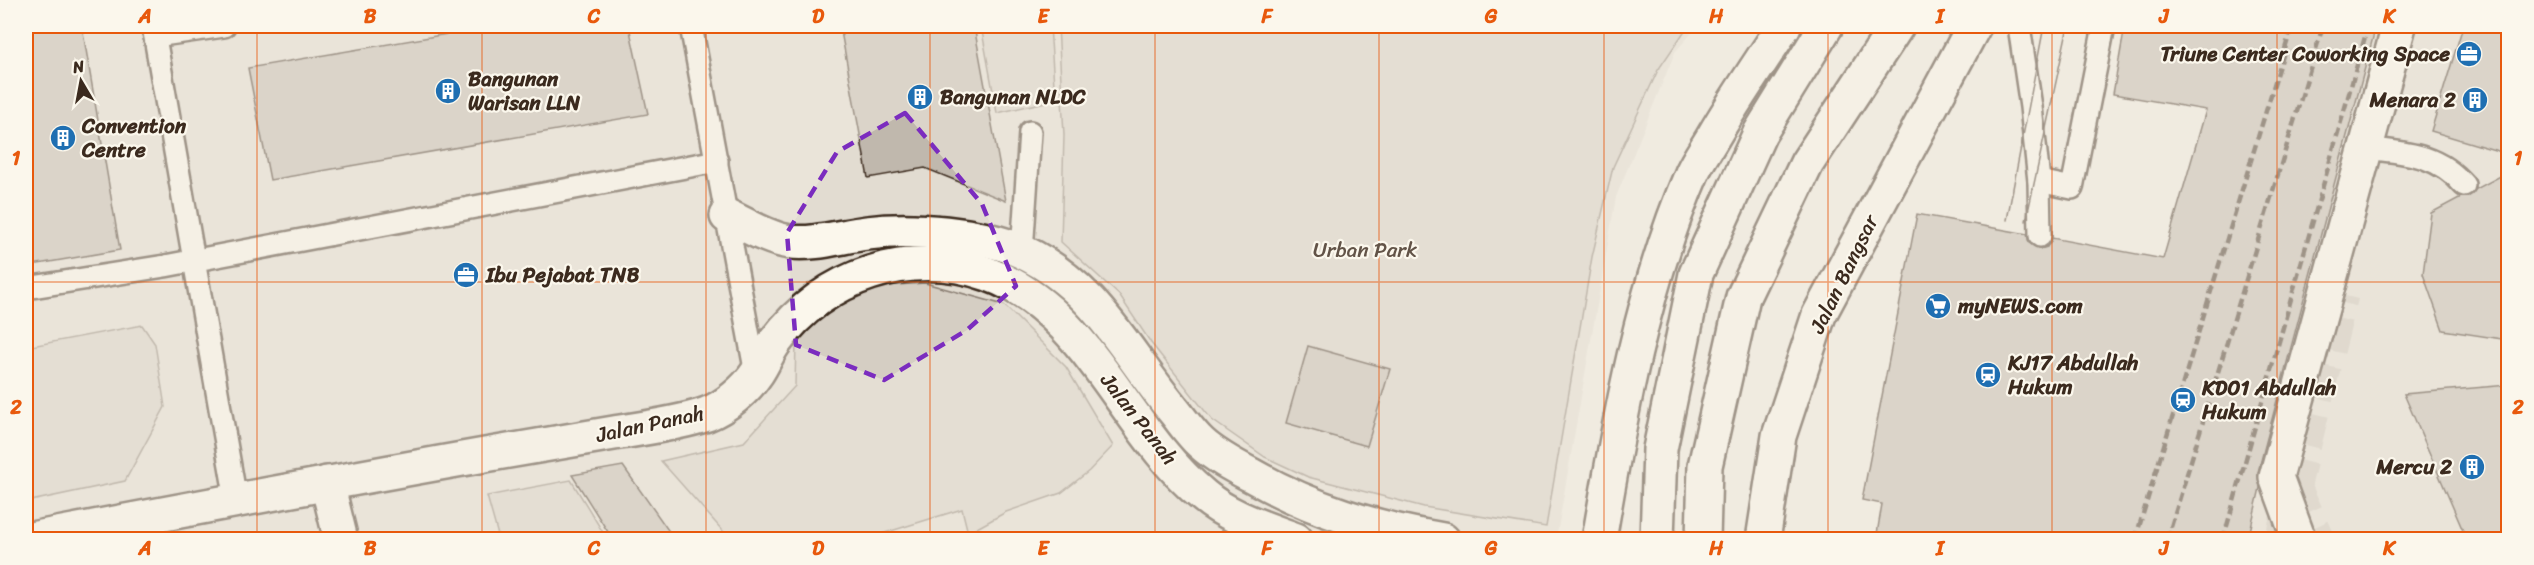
<svg xmlns="http://www.w3.org/2000/svg" width="2534" height="565" viewBox="0 0 2534 565" font-family="Sriracha,sans-serif">
<style>
.built{fill:#e2dcd1}
.green{fill:#d5cec3;stroke:#887c70;stroke-width:1.5}
.building{fill:#c0b8ad;stroke:#3b2a1e;stroke-width:1.5}
.lines{fill:none;stroke-linecap:round;stroke-linejoin:round}
.minor-tunnel{stroke:#ccc4b9;stroke-width:33;stroke-dasharray:33 16;stroke-linecap:butt}
.service-casing{stroke:#3b2a1e;stroke-width:26}
.minor-casing{stroke:#3b2a1e;stroke-width:38}
.secondary-casing{stroke:#3b2a1e;stroke-width:38}
.motorway-casing{stroke:#3b2a1e;stroke-width:38}
.service{stroke:#fbf7ec;stroke-width:21}
.minor{stroke:#fbf7ec;stroke-width:33}
.secondary{stroke:#fbf7ec;stroke-width:33}
.motorway{stroke:#fbf7ec;stroke-width:33}
.tram{stroke:#3b2a1e;stroke-width:1.5}
.rail{stroke:#3b2a1e;stroke-width:4.5;stroke-dasharray:9 4.5;stroke-linecap:butt}
.marked{fill:none;stroke:#7b2cbf;stroke-width:4.5;stroke-dasharray:12 8;stroke-linejoin:round}
.grid{fill:none;stroke:#e8590c;stroke-width:1.5;stroke-opacity:0.55}
.labels{text-anchor:middle;dominant-baseline:central;stroke-width:4.5;stroke-linejoin:round;paint-order:stroke}
.poi-label{font-size:21px;font-weight:bold;fill:#3b2a1e;stroke:#fbf7ec;text-anchor:start}
.park-label{font-size:21px;fill:#625347;stroke:#fbf7ec}
.street-label{font-size:21px;fill:#3b2a1e;stroke:#fbf7ec}
.neatline{fill:none;stroke:#e8590c;stroke-width:2}
.grid-label{font-size:20px;text-anchor:middle;font-weight:bold;fill:#e8590c}
</style>
<rect width="100%" height="100%" fill="#f0ebe0"/>
<filter id="ink" filterUnits="userSpaceOnUse"><feTurbulence type="fractalNoise" baseFrequency=".0167" numOctaves="2"/><feDisplacementMap in="SourceGraphic" scale="12" xChannelSelector="R" yChannelSelector="G"/><feConvolveMatrix kernelMatrix="1 2 1 2 8 2 1 2 1" color-interpolation-filters="sRGB"/></filter>
<g filter="url(#ink)">
<g class="built">
<path d="M26,26H1698L1675,52L1616,197L1556,540L26,539Z"/>
<path d="M2376,26H2508V539L2248,540L2353,105Z"/>
</g>
<g class="green">
<path d="M981,26H1050L1055,100L997,113Z"/>
<path d="M1058,26H1688L1658,70L1613,167L1592,257L1546,527L1424,507L1308,477L1265,457L1212,420L1151,343L1119,295L1061,242L1064,135Z"/>
<path d="M925,283L1004,305L1066,367L1113,446L1089,471L1061,493L1006,512L968,533L962,509L862,540L730,539L661,461L744,442L795,386L796,342L834,302L869,287Z"/>
<path d="M142,325L155,344L165,407L125,481L26,502V347Z"/>
<path d="M571,480L607,539H499L487,496Z"/>
</g>
<g class="building">
<path d="M26,26H82L120,250L26,266Z"/>
<path d="M494,26H629L648,114L270,180L248,68Z"/>
<path d="M840,26H974L1006,201L925,168L868,178Z"/>
<path d="M2125,26H2376L2258,472L2260,488L2248,540H1876L1882,504L1862,500L1917,214L2027,234L2029,243L2040,249L2047,247L2052,238L2163,259L2206,110L2113,94Z"/>
<path d="M2463,26H2508V154L2431,131Z"/>
<path d="M2508,172V340L2443,330L2423,274L2431,213L2461,197H2468L2476,189Z"/>
<path d="M1308,346L1390,369L1367,446L1286,423Z"/>
<path d="M2508,385V540H2467L2404,394Z"/>
<path d="M623,466L675,540H613L572,475Z"/>
</g>
<g class="lines">
<g class="minor-tunnel">
<path d="M2293,483L2319,540"/>
<path d="M2281,540L2342,295"/>
</g>
<g class="service-casing">
<g id="service">
<path d="M153,26L236,500"/>
<path d="M691,26L756,374"/>
<path d="M2019,26L2031,107L2039,181L2040,236"/>
<path d="M155,36L224,26"/>
<path d="M2366,148C2404,153 2437,153 2464,185"/>
<path d="M2039,181L2072,188L2104,26"/>
<path d="M1022,252L1030,132"/>
<path d="M26,288L165,266L717,161"/>
</g>
</g>
<g class="minor-casing">
<g id="minor">
<path d="M727,216C746,225 769,239 790,242C814,245 842,236 867,233C911,227 982,233 1023,252C1098,288 1125,352 1175,412C1183,422 1191,434 1201,443C1215,456 1234,466 1251,475C1313,510 1373,528 1443,540"/>
<path d="M327,483L341,540"/>
<path d="M26,540C179,511 331,482 485,455C528,448 571,440 614,433C640,429 682,423 707,414C725,407 746,390 757,373C764,363 768,351 775,342C824,275 910,247 988,274C1089,310 1125,432 1204,496C1230,518 1265,528 1296,540"/>
<path d="M2299,540L2276,477L2399,26"/>
</g>
</g>
<g class="secondary-casing">
<g id="secondary">
<path d="M1599,540C1620,416 1642,289 1692,173C1698,160 1706,149 1713,137C1735,99 1760,63 1784,26"/>
<path d="M1763,540L1779,436L1819,315L1974,26"/>
</g>
</g>
<g class="motorway-casing">
<g id="motorway">
<path d="M1657,540L1660,449L1696,274L1760,133L1826,26"/>
<path d="M1703,540L1705,466L1743,297L1807,163L1897,26"/>
</g>
</g>
<use href="#service" class="service"/>
<use href="#minor" class="minor"/>
<use href="#secondary" class="secondary"/>
<use href="#motorway" class="motorway"/>
<g class="tram">
<path d="M2007,220L2044,26"/>
<path d="M2026,221L2068,26"/>
</g>
<g class="rail">
<path d="M2135,540L2292,26"/>
<path d="M2167,540L2323,26"/>
<path d="M2223,540L2368,26"/>
</g>
</g>
</g>
<path d="M0 0H2534V565H0ZM905,113L982,204L1016,286L967,330L884,380L796,345L787,233L837,152Z" fill="#f0ebe0" fill-opacity=".55" fill-rule="evenodd"/>
<path class="marked" d="M905,113L982,204L1016,286L967,330L884,380L796,345L787,233L837,152Z"/>
<path class="grid" d="M257,26V540M482,26V540M706,26V540M930,26V540M1155,26V540M1379,26V540M1604,26V540M1828,26V540M2052,26V540M2277,26V540M26,282H2508"/>
<defs>
<g id="office-disc" transform="scale(1.35)"><circle r="9.5" fill="#1f6fb2" stroke="#fbf7ec"/><path d="M-6-3h4V-5.5h4V-3h4V5H-6ZM-1-4.5V-3h2v-1.5ZM-6 0V1H6V0Z" fill="#fff"/></g>
<g id="building-disc" transform="scale(1.35)"><circle r="9.5" fill="#1f6fb2" stroke="#fbf7ec"/><path d="M-4-6H4V6H1V3H-1V6H-4ZM-2.5-4.3h1.7v1.8h-1.7ZM.8-4.3h1.7v1.8H.8ZM-2.5-1h1.7V.8h-1.7ZM.8-1h1.7V.8H.8Z" fill="#fff"/></g>
<g id="supermarket-disc" transform="scale(1.35)"><circle r="9.5" fill="#1f6fb2" stroke="#fbf7ec"/><path d="M-6-5.5h2.5l.6 2H6L4.5 2H-2.5L-4.4-4H-6ZM-1.5 3.2a1.3 1.3 0 1 0 .1 0ZM3 3.2a1.3 1.3 0 1 0 .1 0Z" fill="#fff"/></g>
<g id="station-disc" transform="scale(1.35)"><circle r="9.5" fill="#1f6fb2" stroke="#fbf7ec"/><path d="M-3-6H3Q5-6 5-4V2Q5 4 3 4L4.5 6H3L1.5 4h-3L-3 6H-4.5L-3 4Q-5 4-5 2V-4Q-5-6-3-6ZM-3.5-4v3h7v-3ZM-3.5 1v1.5H-2V1ZM2 1v1.5H3.5V1Z" fill="#fff"/></g>
</defs>
<g fill-rule="evenodd">
<use href="#office-disc" x="2469" y="54"/>
<use href="#building-disc" x="448" y="91"/>
<use href="#building-disc" x="920" y="97"/>
<use href="#building-disc" x="2475" y="100"/>
<use href="#building-disc" x="63" y="138"/>
<use href="#office-disc" x="466" y="275"/>
<use href="#supermarket-disc" x="1938" y="306"/>
<use href="#station-disc" x="1988" y="375"/>
<use href="#station-disc" x="2183" y="400"/>
<use href="#building-disc" x="2472" y="467"/>
</g>
<g class="labels">
<g class="poi-label">
<text x="2450" y="54" text-anchor="end">Triune Center Coworking Space</text>
<text x="468" y="79">Bangunan<tspan x="468" dy="24">Warisan LLN</tspan></text>
<text x="940" y="97">Bangunan NLDC</text>
<text x="2456" y="100" text-anchor="end">Menara 2</text>
<text x="82" y="126">Convention<tspan x="82" dy="24">Centre</tspan></text>
<text x="486" y="275">Ibu Pejabat TNB</text>
<text x="1958" y="306">myNEWS.com</text>
<text x="2008" y="363">KJ17 Abdullah<tspan x="2008" dy="24">Hukum</tspan></text>
<text x="2202" y="388">KD01 Abdullah<tspan x="2202" dy="24">Hukum</tspan></text>
<text x="2452" y="467" text-anchor="end">Mercu 2</text>
</g>
<g class="park-label">
<text x="1365" y="250">Urban Park</text>
</g>
<g class="street-label">
<text transform="translate(1844 274) rotate(-64)">Jalan Bangsar</text>
<text transform="translate(1139 419) rotate(52)">Jalan Panah</text>
<text transform="translate(650 424) rotate(-12)">Jalan Panah</text>
</g>
</g>
<rect width="2534" height="565" fill="none" stroke="#fbf7ec" stroke-width="66"/>
<g transform="translate(81 81) rotate(350)" stroke="#fbf7ec" stroke-width="4.5" paint-order="stroke">
<path d="M0-4.5L10 22L0 15L-10 22Z" fill="#3b2a1e"/>
<text y="-9" font-size="16" font-weight="bold" text-anchor="middle" fill="#3b2a1e">N</text>
</g>
<rect x="33" y="33" width="2468" height="499" class="neatline"/>
<g class="grid-label">
<text x="145" y="23">A</text>
<text x="370" y="23">B</text>
<text x="594" y="23">C</text>
<text x="818" y="23">D</text>
<text x="1043" y="23">E</text>
<text x="1267" y="23">F</text>
<text x="1491" y="23">G</text>
<text x="1716" y="23">H</text>
<text x="1940" y="23">I</text>
<text x="2164" y="23">J</text>
<text x="2389" y="23">K</text>
<text x="16" y="165">1</text>
<text x="2518" y="165">1</text>
<text x="16" y="414">2</text>
<text x="2518" y="414">2</text>
<text x="145" y="555">A</text>
<text x="370" y="555">B</text>
<text x="594" y="555">C</text>
<text x="818" y="555">D</text>
<text x="1043" y="555">E</text>
<text x="1267" y="555">F</text>
<text x="1491" y="555">G</text>
<text x="1716" y="555">H</text>
<text x="1940" y="555">I</text>
<text x="2164" y="555">J</text>
<text x="2389" y="555">K</text>
</g>
</svg>
